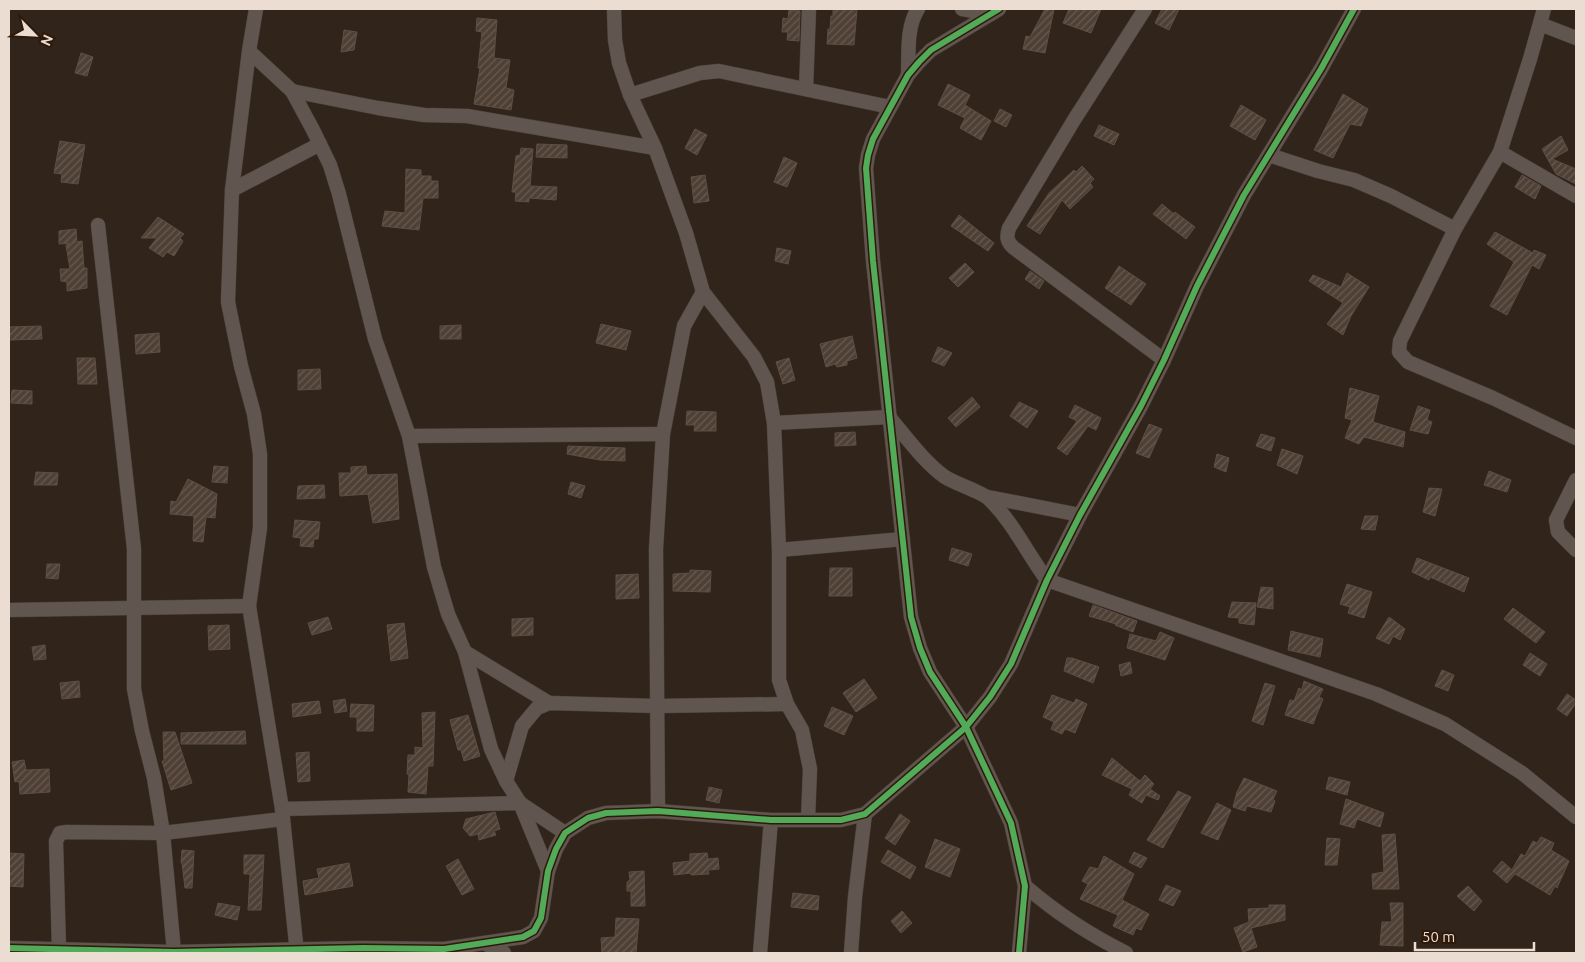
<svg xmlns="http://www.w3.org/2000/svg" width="1585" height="962" viewBox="0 0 1585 962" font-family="Ubuntu,sans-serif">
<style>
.building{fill:url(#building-hatch);stroke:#5b4f47}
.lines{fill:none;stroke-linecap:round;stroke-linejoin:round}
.street-casing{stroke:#4a3f39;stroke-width:15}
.street{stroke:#60564f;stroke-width:14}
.cycleway-casing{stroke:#2f1909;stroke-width:9}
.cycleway{stroke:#51ab58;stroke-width:6}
</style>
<defs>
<pattern id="building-hatch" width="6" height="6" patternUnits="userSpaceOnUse" patternTransform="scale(1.25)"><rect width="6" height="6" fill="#4f4035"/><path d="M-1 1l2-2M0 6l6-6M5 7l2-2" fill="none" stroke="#685b51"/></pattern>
</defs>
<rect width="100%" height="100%" fill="#31241b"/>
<g class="building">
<path d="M833,9H857L854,45L827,44L828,29H830L831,16H833Z"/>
<path d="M1045,9H1054L1045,53L1023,49L1026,36L1030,37Z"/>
<path d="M1069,9H1101L1091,33L1063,23Z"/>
<path d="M1162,9H1179L1169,30L1155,23Z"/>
<path d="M789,10L800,11L799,41L787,40L788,32H782L783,18L788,19Z"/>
<path d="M477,18L497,20L494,58L510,60L506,88L514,90L511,110L474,104L480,68H478L482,32L476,31Z"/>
<path d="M344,30L357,32L354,50L341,52Z"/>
<path d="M81,53L93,57L87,76L75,73Z"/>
<path d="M948,84L970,95L965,105L991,121L981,140L960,128L965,118L938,105Z"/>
<path d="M1343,94L1368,109L1361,126L1350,124L1333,158L1314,150Z"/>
<path d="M1241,105L1266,120L1255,140L1230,126Z"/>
<path d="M1000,109L1012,115L1006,127L994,121Z"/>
<path d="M1099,125L1119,134L1114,145L1094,136Z"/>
<path d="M695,129L707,135L697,155L685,148Z"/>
<path d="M1561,136L1568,150L1552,159L1576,169V184L1556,174L1542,149Z"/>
<path d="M60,141L85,145L78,184L61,182L62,174L54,173Z"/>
<path d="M537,144L567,145V158L536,157Z"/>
<path d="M521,148L533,149L530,186L557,187L556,200L529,198V202L515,201L516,192H512L516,156L520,155Z"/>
<path d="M784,157L797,163L787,187L774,182Z"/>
<path d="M1082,166L1094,179L1090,183L1093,187L1070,209L1062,200L1040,234L1027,226L1049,193L1074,170L1076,172Z"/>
<path d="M406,169L421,170V176H431V181H438V198H423L419,230L382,226L385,211L405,213Z"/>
<path d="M705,175L709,201L694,203L691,177Z"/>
<path d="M1522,175L1541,186L1535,199L1515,187Z"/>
<path d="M1162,204L1174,214L1175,212L1195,227L1186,239L1153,214Z"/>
<path d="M959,215L994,243L988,251L951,226Z"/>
<path d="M158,217L184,234L180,238L183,241L174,256L167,252L163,257L149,248L157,238H141Z"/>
<path d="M76,229L77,242L82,241L84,268H87V288L67,291V282L61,281L60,269H70L66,245L75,243L59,244V231Z"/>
<path d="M1495,232L1533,253L1534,250L1546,255L1539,269L1532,265L1507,315L1490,306L1514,262L1487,244Z"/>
<path d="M777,248L791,251L788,264L775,261Z"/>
<path d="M965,263L974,272L958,287L949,278Z"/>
<path d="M1119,266L1146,284L1131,305L1105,288Z"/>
<path d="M1030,271L1044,281L1039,289L1025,279Z"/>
<path d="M1347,273L1369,287L1351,316L1343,335L1327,324L1343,303L1309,281L1313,275L1341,287Z"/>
<path d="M601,324L631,331L626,350L596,343Z"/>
<path d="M461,325V339H440V326Z"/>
<path d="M41,326L42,339L9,340V327Z"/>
<path d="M159,333L160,352L136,354L135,335Z"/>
<path d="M852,336L857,358L847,361V365L837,367L835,364L826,367L820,344Z"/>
<path d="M938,347L952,353L944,366L932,361Z"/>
<path d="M77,358H95L97,384H78Z"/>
<path d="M789,358L795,380L783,384L776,362Z"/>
<path d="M320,369L321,389L298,390V370Z"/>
<path d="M1350,388L1379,396L1373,422L1405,432L1403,447L1364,437L1359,444L1345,438L1352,420L1345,418Z"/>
<path d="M12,390L32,391V404L11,403Z"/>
<path d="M972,397L980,407L956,427L948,418Z"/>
<path d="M1019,402L1038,411L1027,428L1010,416Z"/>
<path d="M1075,405L1101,418L1096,430L1088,426L1067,455L1057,448L1077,421L1069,417Z"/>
<path d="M1418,406L1430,410L1427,420L1432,422L1428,434L1410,430Z"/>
<path d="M687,411L716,412V431H694L695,425H686Z"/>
<path d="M1149,424L1162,429L1149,458L1136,453Z"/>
<path d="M855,432L856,445L835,446V433Z"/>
<path d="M1261,434L1275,438L1271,451L1256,446Z"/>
<path d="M568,446L625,448V461L600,460L567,454Z"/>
<path d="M1282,449L1303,456L1297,474L1277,465Z"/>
<path d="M1217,454L1229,458L1226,472L1214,467Z"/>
<path d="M214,466L228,467L227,483L212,482Z"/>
<path d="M366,466L367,475L397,474L399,519L373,523L368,494L340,496L339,473H351V467Z"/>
<path d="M1489,471L1511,480L1507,492L1484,485Z"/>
<path d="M36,472L58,473L57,485H34Z"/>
<path d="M188,479L217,494L215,518L206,517L203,542L193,541L194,516L170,514L171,501L176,502Z"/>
<path d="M571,482L585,486L581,498L568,494Z"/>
<path d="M324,485L325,498L297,499L298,486Z"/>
<path d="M1429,488L1442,489L1435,516L1423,512Z"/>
<path d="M1365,516H1378L1375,530L1361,529Z"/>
<path d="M295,520L320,522L318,539H314L313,547L300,546L301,538L293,537Z"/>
<path d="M952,548L972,554L968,566L949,560Z"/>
<path d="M1417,558L1469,578L1464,592L1430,577L1429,580L1412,572Z"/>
<path d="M47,564H60L58,579L46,578Z"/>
<path d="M830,568H852V596H829Z"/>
<path d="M690,570L711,571L710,592L673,591V574L690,573Z"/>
<path d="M638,574L639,598L616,599V575Z"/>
<path d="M1347,584L1372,592L1364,618L1348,613L1350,607L1340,604Z"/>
<path d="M1261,587L1273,588V609L1257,607Z"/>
<path d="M1232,602L1256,603L1254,625L1239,623V618L1228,617Z"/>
<path d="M1093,605L1137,621L1133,632L1115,625L1116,624L1089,616Z"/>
<path d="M1513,608L1545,632L1536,643L1504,619Z"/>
<path d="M328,617L332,629L312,635L308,623Z"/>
<path d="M1389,617L1405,629L1400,640L1393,636L1389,644L1376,638Z"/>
<path d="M533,618V635L512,636V619Z"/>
<path d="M404,623L408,658L391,661L387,625Z"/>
<path d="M229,625L230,649L209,650L208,626Z"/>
<path d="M1291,631L1323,639L1320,657L1288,650Z"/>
<path d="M1160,632L1174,638L1165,660L1127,648L1130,634L1156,641Z"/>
<path d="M45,645L46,659L34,660L32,647Z"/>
<path d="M1530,653L1547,664L1540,676L1523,665Z"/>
<path d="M1067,658H1072L1099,667L1093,683L1064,671Z"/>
<path d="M1130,662L1132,673L1121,676L1119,665Z"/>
<path d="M1442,670L1454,675L1448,691L1435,686Z"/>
<path d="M864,679L877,698L856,712L843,693Z"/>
<path d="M79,681L80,697L62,699L60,683Z"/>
<path d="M1304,681L1323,689L1319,697L1323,699L1313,724L1285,715L1290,700L1294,701L1299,688L1302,690Z"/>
<path d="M1265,683L1275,686L1263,725L1252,721Z"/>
<path d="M1567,694L1576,700V703L1567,716L1557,709Z"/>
<path d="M1052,695L1074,703L1076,699L1087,704L1075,733L1065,729L1062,734L1051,729L1054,722L1043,717Z"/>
<path d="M345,699L347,711L335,713L333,701Z"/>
<path d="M319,701L321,713L293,717L292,704Z"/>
<path d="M351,704L374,705L373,731H357V717H350Z"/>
<path d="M832,707L853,716L844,735L824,726Z"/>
<path d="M435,712L433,766H428L426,794L408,792L409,775L407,774L408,755H415V747L423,748L422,713Z"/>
<path d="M468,715L480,756L464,761L461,750H458L450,720Z"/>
<path d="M245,731L246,744H181V733Z"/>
<path d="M163,732H175L192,783L171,790L162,761H164Z"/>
<path d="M309,752L310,781L298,782L296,753Z"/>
<path d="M1112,758L1140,781L1145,775L1154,784L1150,789L1160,796L1158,800L1146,795L1142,803L1129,795L1132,789L1102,775Z"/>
<path d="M24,760L26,770L49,769L50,792L20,794L19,781L15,782L12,762Z"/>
<path d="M1329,777L1350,782L1347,795L1326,789Z"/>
<path d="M1244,778L1277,791L1273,799L1275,801L1271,812L1247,806L1245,811L1233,807L1237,792Z"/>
<path d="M709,787L722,790L719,803L706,800Z"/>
<path d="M1178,791L1191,797L1163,848L1147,840Z"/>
<path d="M1346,799L1384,813L1380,827L1357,819L1354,828L1340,824Z"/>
<path d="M1217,803L1231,810L1218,840L1201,833Z"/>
<path d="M495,812L500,829L494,831L496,835L479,840L478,834L470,836L463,828L466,819Z"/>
<path d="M900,814L910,821L895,845L885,838Z"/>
<path d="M1395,834L1399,889H1373L1372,874L1384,872L1382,835Z"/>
<path d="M1541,837L1554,843L1551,850L1569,861L1557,888L1555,886L1550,895L1515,874L1507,883L1493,871L1502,861L1512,870L1521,854L1525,856L1533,841L1537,843Z"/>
<path d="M1327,838L1340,839L1337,865H1325Z"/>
<path d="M935,839L960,849L950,877L925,867Z"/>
<path d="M182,850L194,851L192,888H185L182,863H181Z"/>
<path d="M888,850L916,867L910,879L881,862Z"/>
<path d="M1134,852L1147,858L1141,868L1129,862Z"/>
<path d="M9,853L24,854L23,887L9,886Z"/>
<path d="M707,853L708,859L718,858L719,869L708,870L709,874L691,875V873L674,875L673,863L690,861V854Z"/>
<path d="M244,855H264L261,910H248L250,874H244Z"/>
<path d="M1104,856L1134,874L1122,900L1149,914L1141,930L1136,928L1133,935L1113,926L1118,915L1080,899L1088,884L1082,881L1090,867L1098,869Z"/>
<path d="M458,859L474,889L462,895L446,866Z"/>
<path d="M349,863L353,886L305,895L303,881L319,878L317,869Z"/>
<path d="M644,871L645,906H631V891H627V882L630,880L629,872Z"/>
<path d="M1166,885L1181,891L1173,906L1159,900Z"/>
<path d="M1468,886L1482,901L1474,911L1457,896Z"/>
<path d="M793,893L819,896L818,910L791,907Z"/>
<path d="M218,903L240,907L237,920L215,915Z"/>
<path d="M1390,903H1403V946L1380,945L1382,922H1392Z"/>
<path d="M1269,905H1285V920L1251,928L1257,947L1243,952L1234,928L1249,922L1248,909L1269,908Z"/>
<path d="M902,911L912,923L901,933L891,921Z"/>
<path d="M616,918L639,919L636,953H602L601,938L615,937Z"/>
</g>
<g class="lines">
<g class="street-casing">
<g id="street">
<path d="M256,9L249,51L232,190L228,302L241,366L254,414L260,454V528L249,606L282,809L297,953"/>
<path d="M614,9L615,40L619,63L630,95L655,148L686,233L703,292L754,357L767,382L774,423L779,550V680L787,704L802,730L810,769L808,819"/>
<path d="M962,9L991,14"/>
<path d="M999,9L931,50L919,62L908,75L873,139L868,155L866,168L873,261L911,617L920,648L930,672L966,727L1011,823L1025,886L1019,953"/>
<path d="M1145,9L1074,120L1009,228C1006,237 1007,242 1014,248L1164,360"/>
<path d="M1544,9L1530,59L1500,152L1455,229L1400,341L1399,352L1408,362L1493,398L1576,438"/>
<path d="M1540,24L1576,38"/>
<path d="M249,51L292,91L313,130L330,165L339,194L375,339L409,436L434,567L448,614L465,652L491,749L506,781L520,803L565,833"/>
<path d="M908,75C909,54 906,27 918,9"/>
<path d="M806,89L809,9"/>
<path d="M292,91L378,108L424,115L467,116L655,148"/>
<path d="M630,95L700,73L719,71L890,107"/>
<path d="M1500,152L1576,196"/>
<path d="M1269,155L1318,171L1354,180L1391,196L1455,229"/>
<path d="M232,190L320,144"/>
<path d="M98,225L134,549V689L142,731L154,778L163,833L174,952"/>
<path d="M890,418C906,437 925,463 945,477C956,484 982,492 989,499C1013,522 1027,553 1047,580L1376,694L1445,724L1522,773L1576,817"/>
<path d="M774,423L890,417"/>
<path d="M409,436L663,434"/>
<path d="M1576,480L1556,520L1558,532L1576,550"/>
<path d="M988,497L1080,515"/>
<path d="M779,550L903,539"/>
<path d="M9,610L249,606"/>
<path d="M465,652L549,703"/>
<path d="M506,781L522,726L537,708L549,703L657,706L787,704"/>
<path d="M282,809L520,803L548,871"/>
<path d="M658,811L656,549L663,434L684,326L703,292"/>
<path d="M1025,886C1058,914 1087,933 1126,953"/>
<path d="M484,943L504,953"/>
<path d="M9,948L174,952L363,948L444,949L523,937L534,931L541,918L548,871L556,849L565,833L588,818L606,813L658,811L771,820H841L865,814L966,727L990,697L1011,664L1047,580L1080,515L1141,406L1164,360L1197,286L1244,195L1321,69L1354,9"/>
<path d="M59,949L56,841L60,833L67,832L163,833L283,819"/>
<path d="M760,953L771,820"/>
<path d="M851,953L855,897L865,814"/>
</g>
</g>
<use href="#street" class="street"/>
<g class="cycleway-casing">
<g id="cycleway">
<path d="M999,9L931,50L919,62L908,75L873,139L868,155L866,168L873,261L911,617L920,648L930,672L966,727L1011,823L1025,886L1019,953"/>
<path d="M9,948L174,952L363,948L444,949L523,937L534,931L541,918L548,871L556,849L565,833L588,818L606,813L658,811L771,820H841L865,814L966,727L990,697L1011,664L1047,580L1080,515L1141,406L1164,360L1197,286L1244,195L1321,69L1354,9"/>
</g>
</g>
<use href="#cycleway" class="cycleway"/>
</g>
<rect width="1585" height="962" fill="none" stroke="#ecddd3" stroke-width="20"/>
<g transform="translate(35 35) rotate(114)" stroke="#2f1909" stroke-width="4" paint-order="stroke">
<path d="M0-4L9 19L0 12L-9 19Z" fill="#ecddd3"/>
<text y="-8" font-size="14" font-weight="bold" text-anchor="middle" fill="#ecddd3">N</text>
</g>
<path d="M1415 942v8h119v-8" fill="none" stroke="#ecddd3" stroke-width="2.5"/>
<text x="1422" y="942" font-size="15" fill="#ecddd3" stroke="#2f1909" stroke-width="4" paint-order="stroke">50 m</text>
</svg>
